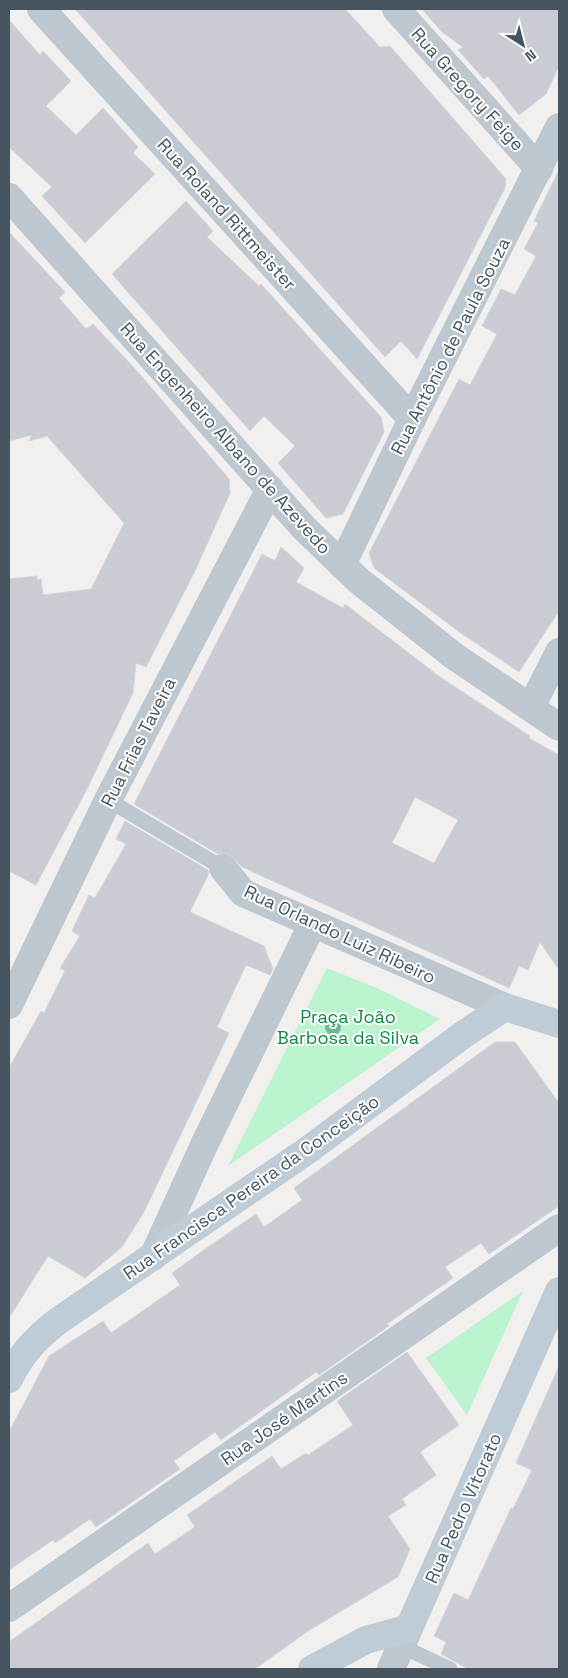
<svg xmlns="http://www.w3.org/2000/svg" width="568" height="1678" viewBox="0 0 568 1678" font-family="'Space Grotesk',sans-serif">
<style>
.green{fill:#baf3ce}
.building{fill:#c9ccd2;stroke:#d3d6db;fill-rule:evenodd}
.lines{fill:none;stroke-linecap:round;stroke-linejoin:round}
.lane{stroke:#bcc7cf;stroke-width:15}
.street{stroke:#bcc7cf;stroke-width:28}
.secondary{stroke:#beccd8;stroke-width:28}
.tree{fill:#75b692}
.labels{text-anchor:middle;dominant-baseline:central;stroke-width:4;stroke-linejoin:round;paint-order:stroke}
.street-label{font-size:18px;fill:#45545e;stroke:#fff}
.park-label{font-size:18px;fill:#0f8746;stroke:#fff}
</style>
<rect width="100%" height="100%" fill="#f2efef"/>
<g class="green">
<path d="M327,968L379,989L440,1019L228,1166Z"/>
<path d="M523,1291L467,1415L426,1358Z"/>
</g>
<g class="building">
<path d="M75,9H345L380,47L390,46L506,179L505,188L417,359L401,341L385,357Z"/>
<path d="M422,9H559V66L546,94L519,115L488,76L484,79L458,50L463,47L442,32Z"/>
<path d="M9,20L40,55L43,51L71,81L46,106L76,135L103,108L138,147L133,153L155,174L85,243L42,196L52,187L9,147Z"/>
<path d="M559,170V611L519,672L462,634L374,568L369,553L459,379L470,385L497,334L482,326L501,289L515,295L536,256L524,249L538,223L534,221Z"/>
<path d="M186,201L213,231L207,237L259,286L261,284L381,417L384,432L343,514L326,518L278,463L295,446L264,416L250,431L112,274Z"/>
<path d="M9,232L65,292L59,298L86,329L93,324L138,372L229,479L230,493L195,571L146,667L136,663L133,693L87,789L36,885L9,871V579L37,576V580L41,579L43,595L91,589L124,523L47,436L29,441L32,435L9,441Z"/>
<path d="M281,547L304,568L296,582L343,608L345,604L440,677L530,736L529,738L559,755V970L540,942L528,970L519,966L509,988L242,867L229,854H218L134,804L262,554L275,561ZM415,797L458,820L434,863L392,843Z"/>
<path d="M125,821L208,870L209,873L190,912L264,946L273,969L270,975L246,965L217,1027L229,1033L144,1212L122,1247L85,1278L48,1256L9,1318V1068L41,1011L44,1013L65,971L60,968L80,936L72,931L89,895L95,898L126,844L116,839Z"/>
<path d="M495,1042H515L559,1103V1206L489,1254L481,1243L445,1267L453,1278L387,1324L389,1326L319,1375L316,1372L221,1440L215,1432L174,1461L180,1469L96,1527L90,1519L55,1543L53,1540L9,1570V1432L49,1356L103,1321L111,1333L180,1285L172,1273L208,1247L256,1214L264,1227L302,1200L294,1188Z"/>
<path d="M407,1352L459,1425L420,1452L436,1475L402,1499L406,1505L388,1516L410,1549L398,1577L308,1631L255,1669H9V1642L124,1560L148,1543L155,1554L195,1527L187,1515L272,1456L281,1469L306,1453L308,1455L353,1425L337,1401Z"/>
<path d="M559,1366V1669H468L441,1654L446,1642L434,1636L454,1593L468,1600L511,1508L513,1509L532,1470L516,1463Z"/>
</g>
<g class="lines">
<g class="lane">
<path d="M108,800L223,868"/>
<path d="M401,1646L450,1669"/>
</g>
<g class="street">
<path d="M41,9L412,419"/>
<path d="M396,9L539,169"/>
<path d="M9,197L304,528L358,580L454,656L559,727"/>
<path d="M342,565L412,419L559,127"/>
<path d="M531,707L559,652"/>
<path d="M223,868L243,893L505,1007"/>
<path d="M9,1005L108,800L270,489"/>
<path d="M153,1257L205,1143L312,925"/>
<path d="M9,1608L559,1228"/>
<path d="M391,1669L409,1628"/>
</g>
<g class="secondary">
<path d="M9,1379C22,1353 35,1339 58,1321L308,1150L464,1034L505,1007L559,1024"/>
<path d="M312,1669L366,1640L409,1628L559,1291"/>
</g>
</g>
<circle class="tree" cx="333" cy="1027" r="8"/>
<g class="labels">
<g class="street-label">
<text transform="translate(468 89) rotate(48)">Rua Gregory Feige</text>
<text transform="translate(227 214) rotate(48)">Rua Roland Rittmeister</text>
<text transform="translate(450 346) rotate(-63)">Rua Antônio de Paula Souza</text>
<text transform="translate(226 438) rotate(48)">Rua Engenheiro Albano de Azevedo</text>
<text transform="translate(138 742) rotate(-63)">Rua Frias Taveira</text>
<text transform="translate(340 934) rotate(25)">Rua Orlando Luiz Ribeiro</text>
<text transform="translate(251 1187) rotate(-35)">Rua Francisca Pereira da Conceição</text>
<text transform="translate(284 1418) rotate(-35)">Rua José Martins</text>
<text transform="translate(463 1508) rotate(-66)">Rua Pedro Vitorato</text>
</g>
<g class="park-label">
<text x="348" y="1016">Praça João<tspan x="348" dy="21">Barbosa da Silva</tspan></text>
</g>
</g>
<rect width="568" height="1678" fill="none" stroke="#45545e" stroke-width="20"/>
<g transform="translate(523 45) rotate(144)" stroke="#ffffff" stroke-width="4" paint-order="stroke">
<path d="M0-4L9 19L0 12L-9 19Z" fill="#45545e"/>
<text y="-8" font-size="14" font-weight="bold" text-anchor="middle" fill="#45545e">N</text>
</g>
</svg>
